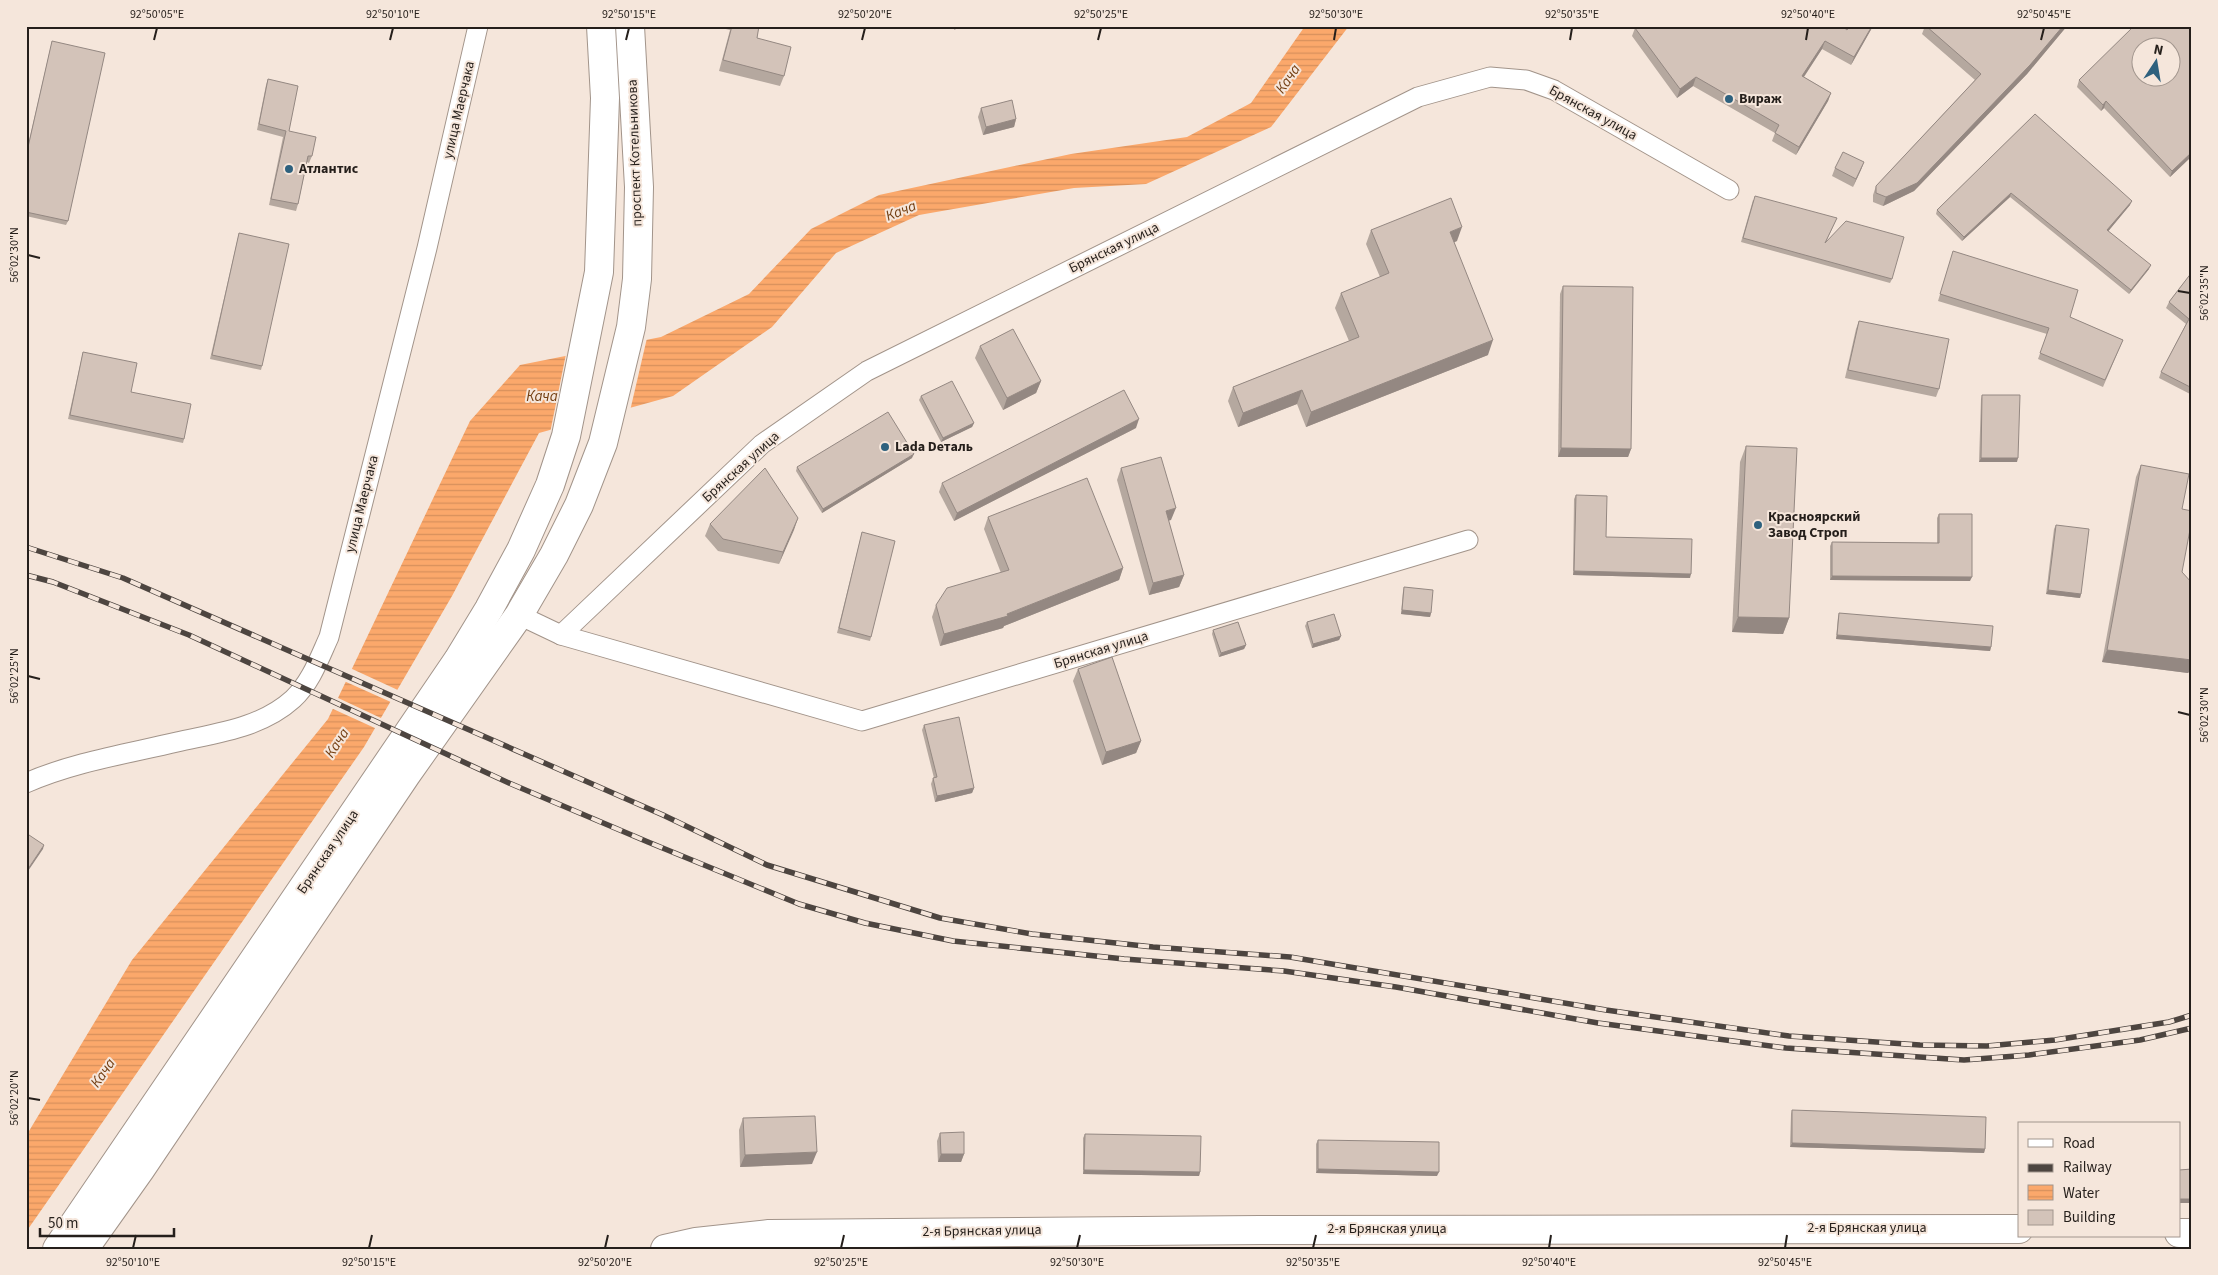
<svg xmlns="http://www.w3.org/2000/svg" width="2218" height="1275" viewBox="0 0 2218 1275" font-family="'Source Sans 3',sans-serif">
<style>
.water{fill:url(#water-rules)}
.pier{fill:#f5e6db}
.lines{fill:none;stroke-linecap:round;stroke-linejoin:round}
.street-casing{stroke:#a2948a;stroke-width:21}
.primary-casing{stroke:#a2948a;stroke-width:30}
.highway-casing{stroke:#a2948a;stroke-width:30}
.street{stroke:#fff;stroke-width:19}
.primary{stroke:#fff;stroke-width:28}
.highway{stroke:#fff;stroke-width:28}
.rail-casing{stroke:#4d4540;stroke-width:5.5}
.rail{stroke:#f5e6db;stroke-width:4;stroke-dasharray:11;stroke-linecap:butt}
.wall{fill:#b5a89f}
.shaded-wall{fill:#948882}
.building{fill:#d3c3b9;stroke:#948882;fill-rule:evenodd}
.ticks{fill:none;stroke:#251f1b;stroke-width:2}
.poi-dot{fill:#2e617e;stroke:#f5e6db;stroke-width:2}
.labels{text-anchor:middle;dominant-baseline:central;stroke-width:4;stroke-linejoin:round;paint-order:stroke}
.poi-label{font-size:14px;font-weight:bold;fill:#251f1b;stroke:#f5e6db;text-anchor:start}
.street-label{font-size:14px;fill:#251f1b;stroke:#f5e6db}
.water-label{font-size:15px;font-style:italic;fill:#733e11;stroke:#f5e6db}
.neatline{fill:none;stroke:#251f1b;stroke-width:2}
.ticks-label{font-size:12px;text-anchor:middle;fill:#251f1b}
</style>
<defs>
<pattern id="water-rules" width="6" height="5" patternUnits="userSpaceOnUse" patternTransform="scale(1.25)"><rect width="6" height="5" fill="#fba86b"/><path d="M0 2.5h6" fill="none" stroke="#d7905c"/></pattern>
</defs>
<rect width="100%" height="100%" fill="#f5e6db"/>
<path class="water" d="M1305,26H1349L1271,127L1146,184L1074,188L919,215L836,253L772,327L673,396L539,433L452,596L364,747L26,1232V1136L132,960L328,719L470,421L520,365L661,337L749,294L811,229L879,195L1071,154L1187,137L1251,103Z"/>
<g class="pier">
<path d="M647,338L630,411L550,433L566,354Z"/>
<path d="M350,668L400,691L393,703L344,681Z"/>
<path d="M336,697L383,719L377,729L331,708Z"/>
</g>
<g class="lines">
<g class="street-casing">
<g id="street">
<path d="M519,615L561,635L862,721L1468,540"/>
<path d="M561,635L762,444L867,371L1418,97L1490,77L1526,80L1554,90L1729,190"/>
<path d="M26,783C74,762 126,754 177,742C217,733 261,728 293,699C311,682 319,659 329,637L427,248L478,26"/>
</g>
</g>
<g class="primary-casing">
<g id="primary">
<path d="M2179,1233H2192"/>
<path d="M665,1249L696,1242L769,1234L1260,1230L2019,1229"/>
</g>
</g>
<g class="highway-casing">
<g id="highway">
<path d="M57,1249L458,660L489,609L521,550L550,485L566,436L599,272L605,98L601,26"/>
<path d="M84,1249L140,1170L406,775L519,615L554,555L579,505L603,443L631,327L637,279L639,187L630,26"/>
</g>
</g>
<use href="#street" class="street"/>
<use href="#primary" class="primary"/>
<use href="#highway" class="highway"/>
<g class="rail-casing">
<g id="rail">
<path d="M26,547L123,578L663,815L767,865L940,918L1032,934L1153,947L1290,957L1606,1010L1789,1036L1920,1045L1987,1046L2055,1040L2169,1022L2192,1015"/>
<path d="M26,575L53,582L189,635L509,783L648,842L799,904L865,923L953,941L1124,959L1284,971L1396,987L1598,1023L1786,1048L1964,1060L2029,1055L2140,1040L2192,1028"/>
</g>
</g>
<use href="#rail" class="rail"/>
</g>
<g class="wall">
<path d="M713,26H759L757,38L784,76L780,86L719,71L730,30Z"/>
<path d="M1850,26H1873L1851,65L1822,49L1804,77L1831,93L1828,101L1796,155L1772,141L1775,133L1693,86L1677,98L1632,36L1635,28L1847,30Z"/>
<path d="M1925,26H2067L2027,74L1914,191L1883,206L1873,202V195L1876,186L1975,80L1922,34Z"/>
<path d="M52,41L68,221L66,225L26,216V154Z"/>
<path d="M268,79L289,131L312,156L309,163L307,162L298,204L296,211L269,205L283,137L257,130L266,85Z"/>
<path d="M2079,80L2192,156L2170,177L2104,108L2101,111L2077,87Z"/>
<path d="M981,108L1016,119L1014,127L983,135L978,117Z"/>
<path d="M2035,114L2130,205L2108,231L2149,269L2129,294L2010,197L1962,241L1936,214L1937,210Z"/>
<path d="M1864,162L1853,187L1832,176L1835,168Z"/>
<path d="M1753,200L1837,218L1826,242L1892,279L1890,283L1741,242Z"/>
<path d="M1371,230L1457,241L1454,242L1488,355L1306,427L1297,404L1238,427L1228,401L1233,387L1349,341L1335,308L1341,293L1380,277L1366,244Z"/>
<path d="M239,233L262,366L261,370L210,359Z"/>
<path d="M1951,258L2070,317L2123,340L2103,387L2038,359L2047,334L1938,301Z"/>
<path d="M2192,272V395L2159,378L2161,372L2186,324L2166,308L2169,302Z"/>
<path d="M1563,286L1631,449L1628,457H1558L1560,294Z"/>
<path d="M1859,321L1939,389L1936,397L1845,378L1856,329Z"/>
<path d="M980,346L1041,381L1036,393L1003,410L975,358Z"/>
<path d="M83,352L131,392L184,439L183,443L68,419Z"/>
<path d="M1982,395L2017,462H1979L1981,399Z"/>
<path d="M921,396L974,423L972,427L941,442L919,400Z"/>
<path d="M1136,428L954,521L939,492L942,483Z"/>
<path d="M1746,446L1789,618L1783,634L1732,632L1740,462Z"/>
<path d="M912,458L822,513L796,471L797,467Z"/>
<path d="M2141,465L2182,509V572L2188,673L2102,662L2136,477Z"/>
<path d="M1121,468L1171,520H1168L1184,575L1179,587L1149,595L1117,480Z"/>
<path d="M1576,495L1606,537L1690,578L1573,575L1574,499Z"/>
<path d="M1939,514L1970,581L1830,580V546L1832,542L1937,543V518Z"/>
<path d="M988,517L1123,568L1119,580L1004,626L1003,628L940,646L932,617L936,605L1001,573L984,529Z"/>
<path d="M798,518L779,564L718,551L705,536L710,524Z"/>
<path d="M2056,525L2081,594L2080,598L2046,594L2054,529Z"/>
<path d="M862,532L871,637L870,641L837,633Z"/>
<path d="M1404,587L1431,613L1430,617L1401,614L1403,591Z"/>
<path d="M1839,613L1991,647L1990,651L1836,639L1838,617Z"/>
<path d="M1307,622L1341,636L1339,640L1312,648L1305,626Z"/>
<path d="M1213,630L1246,645L1244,649L1219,657L1212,634Z"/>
<path d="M1078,669L1141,741L1136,753L1102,765L1073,681Z"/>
<path d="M924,725L974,788L972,793L935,802L931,784L933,778H934L922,730Z"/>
<path d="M1792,1110L1985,1149L1984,1153L1790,1147L1791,1114Z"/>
<path d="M743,1118L812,1164L740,1167L739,1130Z"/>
<path d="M940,1133L964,1154L961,1162H938L937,1141Z"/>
<path d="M1085,1134L1200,1172L1199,1176L1083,1174V1138Z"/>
<path d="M1318,1140L1437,1176L1316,1173V1144Z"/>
</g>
<g class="shaded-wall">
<path d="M956,26H962L954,30Z"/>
<path d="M1872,26H1873L1851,65L1854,57Z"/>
<path d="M2063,26H2067L2027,74L1914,191L1883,206L1886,197Z"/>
<path d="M1825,41L1822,49L1799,84L1802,76Z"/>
<path d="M1696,77L1693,86L1677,98L1680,89Z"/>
<path d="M1831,93L1828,101L1796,155L1799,147Z"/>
<path d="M2106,101L2104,108L2101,111L2103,105Z"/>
<path d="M1016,119L1014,127L983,135L986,127Z"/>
<path d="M2192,152V156L2170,177L2172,171Z"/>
<path d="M1864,162L1861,170L1853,187L1856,179Z"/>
<path d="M2011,193L2010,197L1962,241L1964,237Z"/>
<path d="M2132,201L2130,205L2106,234L2107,230Z"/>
<path d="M1462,227L1457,241L1445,246L1450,232Z"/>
<path d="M2151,265L2149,269L2129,294L2131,290Z"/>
<path d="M1493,340L1488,355L1306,427L1311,412Z"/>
<path d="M1041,381L1036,393L1003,410L1007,398Z"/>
<path d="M1302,390L1297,404L1238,427L1243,413Z"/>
<path d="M1139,419L1136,428L954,521L957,513Z"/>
<path d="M974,423L972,427L941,442L943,438Z"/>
<path d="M1561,448L1631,449L1628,457H1558Z"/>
<path d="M914,454L912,458L822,513L823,509Z"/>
<path d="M1981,458H2018L2017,462H1979Z"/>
<path d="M1176,508L1171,520L1161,523L1166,511Z"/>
<path d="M798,518L794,530L779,564L783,552Z"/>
<path d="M1123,568L1119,580L1004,626L1003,628L940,646L944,634L1007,614Z"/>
<path d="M1574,571L1691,574L1690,578L1573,575Z"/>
<path d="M1184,575L1179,587L1149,595L1153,583Z"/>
<path d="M1832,576L1972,577L1970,581L1830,580Z"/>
<path d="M2048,590L2081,594L2080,598L2046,594Z"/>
<path d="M1402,610L1431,613L1430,617L1401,614Z"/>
<path d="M1738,617L1789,618L1783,634L1732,632Z"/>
<path d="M1837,635L1991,647L1990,651L1836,639Z"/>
<path d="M1341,636L1339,640L1312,648L1313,644Z"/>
<path d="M1246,645L1244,649L1219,657L1221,653Z"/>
<path d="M2107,650L2192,660V670L2188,673L2102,662Z"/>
<path d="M1141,741L1136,753L1102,765L1106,752Z"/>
<path d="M974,788L972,793L935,802L937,796Z"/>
<path d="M44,845L43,849L26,874V872Z"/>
<path d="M1792,1143L1985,1149L1984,1153L1790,1147Z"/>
<path d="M817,1152L812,1164L740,1167L745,1155Z"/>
<path d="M941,1154H964L961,1162H938Z"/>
<path d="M1318,1169L1439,1172L1437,1176L1316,1173Z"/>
<path d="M1084,1170L1200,1172L1199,1176L1083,1174Z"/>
<rect x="2179" y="1199" width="13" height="4"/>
</g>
<g class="building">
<path d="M732,26H759L757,38L791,47L784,76L723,60Z"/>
<path d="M1638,26H1842L1847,30L1850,26H1872L1854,57L1825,41L1802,76L1831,93L1799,147L1775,133L1779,125L1696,77L1680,89L1635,28Z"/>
<path d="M1926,26H2063L2030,65L1917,183L1886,197L1876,193V186L1981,74Z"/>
<path d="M2134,26H2192V152L2172,171L2106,101L2103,105L2079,80ZM2140,48H2170V78H2140Z"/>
<path d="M52,41L105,53L68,221L26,212V156Z"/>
<path d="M268,79L298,86L289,131L316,137L312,156H308L298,204L271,199L286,131L259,124Z"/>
<path d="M1012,100L1016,119L986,127L981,108Z"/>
<path d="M2035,114L2132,201L2107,230L2151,265L2131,290L2011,193L1964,237L1937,210Z"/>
<path d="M1843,152L1864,162L1856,179L1835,168Z"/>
<path d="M1755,196L1837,218L1825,243L1846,221L1904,237L1892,279L1743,238Z"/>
<path d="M1451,198L1462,227L1450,232L1493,340L1311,412L1302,390L1243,413L1233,387L1359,337L1341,293L1389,273L1371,230Z"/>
<path d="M239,233L289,244L262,366L212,355Z"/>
<path d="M1953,251L2078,290L2070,317L2123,340L2105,380L2040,353L2049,328L1940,294Z"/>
<path d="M2192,272V388L2161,372L2189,319L2169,302Z"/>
<path d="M1563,286L1633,287L1631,449L1561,448Z"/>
<path d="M1859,321L1949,339L1939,389L1848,370Z"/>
<path d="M1013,329L1041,381L1007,398L980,346Z"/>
<path d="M83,352L137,363L131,392L191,404L184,439L70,415Z"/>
<path d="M952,381L974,423L943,438L921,396Z"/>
<path d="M1124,390L1139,419L957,513L942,483Z"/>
<path d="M1982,395H2020L2018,458H1981Z"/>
<path d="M888,412L914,454L823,509L797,467Z"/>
<path d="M1746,446L1797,448L1789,618L1738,617Z"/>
<path d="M1161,457L1176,508L1166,511L1184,575L1153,583L1121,468Z"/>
<path d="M2141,465L2189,474L2182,509L2192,511V519L2182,572L2192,583V660L2107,650Z"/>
<path d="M765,468L798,518L783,552L723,539L710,524Z"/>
<path d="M1087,478L1123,568L1007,614L1008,616L944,634L936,605L947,588L1009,570L988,517Z"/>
<path d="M1576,495L1607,496L1606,537L1692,539L1691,574L1574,571Z"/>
<path d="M1939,514H1972V577L1832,576V542L1939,543Z"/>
<path d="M2056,525L2089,529L2081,594L2048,590Z"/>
<path d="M862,532L895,541L871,637L839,628Z"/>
<path d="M1404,587L1433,590L1431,613L1402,610Z"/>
<path d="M1839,613L1993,626L1991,647L1837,635Z"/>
<path d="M1334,614L1341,636L1313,644L1307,622Z"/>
<path d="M1238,622L1246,645L1221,653L1213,630Z"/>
<path d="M1112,657L1141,741L1106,752L1078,669Z"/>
<path d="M959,717L974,788L937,796L933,778L937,777L924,725Z"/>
<path d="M26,833L44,845L26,872Z"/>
<path d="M1792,1110L1986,1117L1985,1149L1792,1143Z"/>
<path d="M815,1116L817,1152L745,1155L743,1118Z"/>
<path d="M964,1132V1154H941L940,1133Z"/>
<path d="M1085,1134L1201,1136L1200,1172L1084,1170Z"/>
<path d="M1318,1140L1439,1142V1172L1318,1169Z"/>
<path d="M2192,1169V1199H2179V1170Z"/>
</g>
<path class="ticks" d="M154,40L157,28M390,40L393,28M626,40L629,28M862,40L865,28M1098,40L1101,28M1334,40L1336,28M1570,40L1572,28M1806,40L1808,28M2041,40L2044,28M28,255L40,258M2178,291L2190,293M28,676L40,679M2178,712L2190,715M28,1098L40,1100M133,1248L136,1235M369,1248L372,1235M605,1248L608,1235M841,1248L844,1235M1077,1248L1080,1235M1313,1248L1316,1235M1549,1248L1551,1235M1785,1248L1787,1235"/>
<g class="poi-dot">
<circle cx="1729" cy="99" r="5"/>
<circle cx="289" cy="169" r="5"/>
<circle cx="885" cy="447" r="5"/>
<circle cx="1758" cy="525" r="5"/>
</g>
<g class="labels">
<g class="poi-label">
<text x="1739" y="99">Вираж</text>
<text x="299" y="169">Атлантис</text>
<text x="895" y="447">Lada Dеталь</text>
<text x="1768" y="517">Красноярский<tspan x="1768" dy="16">Завод Строп</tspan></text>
</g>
<g class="street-label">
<text transform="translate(459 110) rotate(-77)">улица Маерчака</text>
<text transform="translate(1593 113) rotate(29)">Брянская улица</text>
<text transform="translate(635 153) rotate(-92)">проспект Котельникова</text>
<text transform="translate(1114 248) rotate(-26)">Брянская улица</text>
<text transform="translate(741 467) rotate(-42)">Брянская улица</text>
<text transform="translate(362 504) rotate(-76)">улица Маерчака</text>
<text transform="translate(1101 650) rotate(-17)">Брянская улица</text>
<text transform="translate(328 852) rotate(-56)">Брянская улица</text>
<text x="1867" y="1228">2-я Брянская улица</text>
<text x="1387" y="1229">2-я Брянская улица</text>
<text transform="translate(982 1231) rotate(-1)">2-я Брянская улица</text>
</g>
<g class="water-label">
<text transform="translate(1288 79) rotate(-55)">Кача</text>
<text transform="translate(901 211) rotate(-22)">Кача</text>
<text x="542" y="396">Кача</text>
<text transform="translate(337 743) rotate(-57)">Кача</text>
<text transform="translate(103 1073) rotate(-55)">Кача</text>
</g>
</g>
<rect width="2218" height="1275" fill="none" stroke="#f5e6db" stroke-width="55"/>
<rect x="2018" y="1122" width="162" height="115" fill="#f5e6db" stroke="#a2968e"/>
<rect x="2028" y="1139" width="25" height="8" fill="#ffffff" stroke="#a2968e"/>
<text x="2063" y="1148" font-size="15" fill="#251f1b">Road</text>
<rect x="2028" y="1164" width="25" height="8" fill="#4d4540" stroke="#a2968e"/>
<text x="2063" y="1172" font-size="15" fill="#251f1b">Railway</text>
<rect x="2028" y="1185" width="25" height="15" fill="url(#water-rules)" stroke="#a2968e"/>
<text x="2063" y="1198" font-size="15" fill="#251f1b">Water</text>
<rect x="2028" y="1210" width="25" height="15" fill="#d3c3b9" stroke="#a2968e"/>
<text x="2063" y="1222" font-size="15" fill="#251f1b">Building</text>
<g transform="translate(2156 62) rotate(12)"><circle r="24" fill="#f5e6db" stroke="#a2968e"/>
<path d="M0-4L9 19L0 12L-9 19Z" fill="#2e617e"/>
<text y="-8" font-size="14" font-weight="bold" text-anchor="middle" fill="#251f1b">N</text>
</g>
<path d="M40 1228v8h134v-8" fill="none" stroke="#251f1b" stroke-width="2.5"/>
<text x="48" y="1228" font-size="15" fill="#251f1b" stroke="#f5e6db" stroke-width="4" paint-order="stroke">50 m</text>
<rect x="28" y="28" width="2162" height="1220" class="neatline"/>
<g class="ticks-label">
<text x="157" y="18">92°50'05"E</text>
<text x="393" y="18">92°50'10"E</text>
<text x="629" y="18">92°50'15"E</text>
<text x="865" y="18">92°50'20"E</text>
<text x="1101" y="18">92°50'25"E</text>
<text x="1336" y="18">92°50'30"E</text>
<text x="1572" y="18">92°50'35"E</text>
<text x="1808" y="18">92°50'40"E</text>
<text x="2044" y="18">92°50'45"E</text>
<text transform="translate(14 255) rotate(-90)" y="4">56°02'30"N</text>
<text transform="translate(2204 293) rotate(-90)" y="4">56°02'35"N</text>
<text transform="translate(14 676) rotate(-90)" y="4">56°02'25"N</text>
<text transform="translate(2204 715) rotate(-90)" y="4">56°02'30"N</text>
<text transform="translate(14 1098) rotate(-90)" y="4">56°02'20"N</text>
<text x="133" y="1266">92°50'10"E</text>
<text x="369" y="1266">92°50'15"E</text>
<text x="605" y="1266">92°50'20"E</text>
<text x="841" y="1266">92°50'25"E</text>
<text x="1077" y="1266">92°50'30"E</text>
<text x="1313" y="1266">92°50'35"E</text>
<text x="1549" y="1266">92°50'40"E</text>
<text x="1785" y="1266">92°50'45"E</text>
</g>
</svg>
